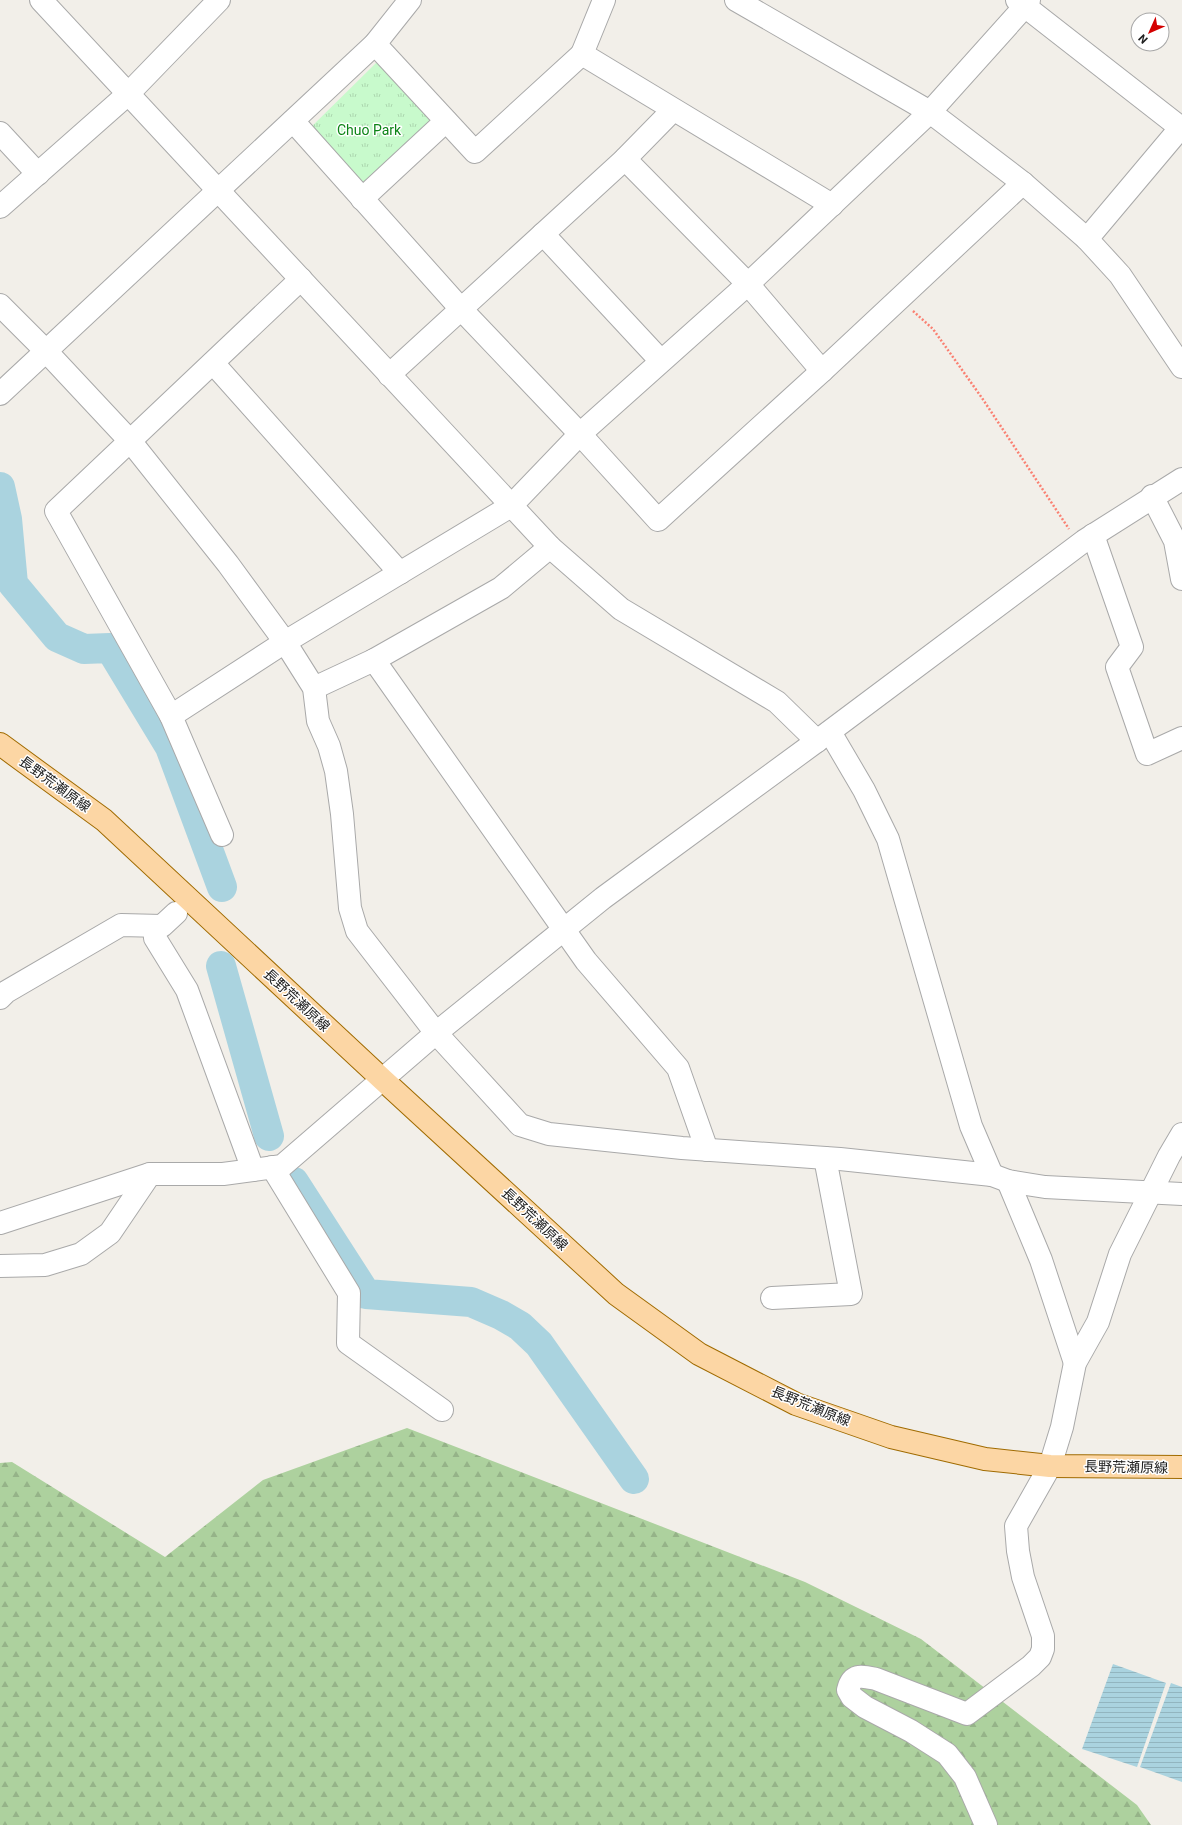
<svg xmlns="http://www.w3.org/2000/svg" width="1182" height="1825" viewBox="0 0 1182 1825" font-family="Roboto,'Noto Sans JP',sans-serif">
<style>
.forest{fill:url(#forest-firs)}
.park{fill:url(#park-tufts)}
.water{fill:url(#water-rules)}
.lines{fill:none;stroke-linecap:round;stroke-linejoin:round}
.river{stroke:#aad3df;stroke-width:30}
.minor-casing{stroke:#a9a9a9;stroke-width:24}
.major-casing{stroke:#a06b00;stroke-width:24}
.path{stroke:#fa8072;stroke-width:2.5;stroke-dasharray:2 2;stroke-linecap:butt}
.minor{stroke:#fff;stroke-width:22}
.major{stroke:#fcd6a4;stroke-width:22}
.labels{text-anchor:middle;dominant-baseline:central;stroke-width:3;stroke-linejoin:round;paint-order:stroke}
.park-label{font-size:14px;fill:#0c8416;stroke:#fff}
.street-label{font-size:14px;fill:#222;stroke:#fff}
</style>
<defs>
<pattern id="forest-firs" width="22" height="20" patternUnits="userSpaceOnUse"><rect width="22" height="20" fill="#add19e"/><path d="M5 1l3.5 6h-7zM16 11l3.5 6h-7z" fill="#95b388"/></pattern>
<pattern id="park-tufts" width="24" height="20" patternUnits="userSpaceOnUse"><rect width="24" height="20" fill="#c8facc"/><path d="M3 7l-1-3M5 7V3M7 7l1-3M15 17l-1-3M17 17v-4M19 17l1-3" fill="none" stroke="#acd6af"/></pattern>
<pattern id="water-rules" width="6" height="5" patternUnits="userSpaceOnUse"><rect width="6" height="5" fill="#aad3df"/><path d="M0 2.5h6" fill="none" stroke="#92b5bf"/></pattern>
</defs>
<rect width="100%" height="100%" fill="#f2efe9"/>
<path class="forest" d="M407,1428L805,1582L921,1639L1137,1805L1151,1825H0V1463L12,1462L165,1557L263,1480Z"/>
<path class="park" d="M377,62L436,124L364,192L302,136Z"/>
<g class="water">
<path d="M1113,1664L1166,1683L1137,1767L1082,1749Z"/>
<path d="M1171,1683L1182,1687V1782L1140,1767Z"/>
</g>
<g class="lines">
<g class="river">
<path d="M0,487L7,519L13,584L57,637L84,649L110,648L170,747L222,887"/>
<path d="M221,966L269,1136"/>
<path d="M294,1182L366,1294L471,1302L501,1315L520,1326L539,1344L634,1479"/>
</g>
<g class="minor-casing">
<g id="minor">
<path d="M41,0L550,547L621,609L777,702L817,741"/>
<path d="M604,0L582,54L832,205"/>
<path d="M736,0L930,112L1023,183L1087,239L1120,275L1182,367"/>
<path d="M1017,0L1181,128"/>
<path d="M375,44L475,152L582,54"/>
<path d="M293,121L461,309L580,434L658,520L822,371L1023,183"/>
<path d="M0,133L38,174"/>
<path d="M625,159L748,284L822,371"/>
<path d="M362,199L446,121"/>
<path d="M0,207L128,94L219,0"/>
<path d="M543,234L661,361"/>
<path d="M1087,239L1182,126"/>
<path d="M0,305L45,350L131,442L228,564L285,642L314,688L318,721L329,746L336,771L342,814L350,908L357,931L436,1033L520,1125L549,1134L682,1148L840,1159L992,1175L1008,1181L1045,1187L1182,1194"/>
<path d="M213,363L400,573"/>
<path d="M389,375L625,159L673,110"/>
<path d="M0,394L375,44L410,0"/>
<path d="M1152,496L1175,541L1182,579"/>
<path d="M1093,535L1132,647L1117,667L1147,754L1182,738"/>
<path d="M374,660L501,588L550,547"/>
<path d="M314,688L374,660L586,961L678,1068L707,1150"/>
<path d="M171,716L285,642L511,506L580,434L748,284L930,112L1026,5L1029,0"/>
<path d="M830,732L864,790L888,839L971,1126L992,1175"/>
<path d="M222,835L171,716L56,511L301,279"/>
<path d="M154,926L155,938L187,990L253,1170"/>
<path d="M0,998L6,992L121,925L162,926L176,913"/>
<path d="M272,1167L349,1293L348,1343L442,1410"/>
<path d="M1008,1181L1041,1260L1075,1363"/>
<path d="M0,1223L150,1174H223L282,1166L436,1033L603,898L817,741L1084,541L1182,479"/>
<path d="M0,1266L45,1265L81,1254L110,1233L150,1174"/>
<path d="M772,1298L851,1294L825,1158"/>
<path d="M986,1825L965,1777L947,1754L911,1731L865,1707L852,1697L848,1690C852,1673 862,1676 876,1679L967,1714L1031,1666L1040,1657L1043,1649V1636L1023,1577L1018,1551L1016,1526L1050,1466L1062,1427L1075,1363L1098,1322L1120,1254L1169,1156L1182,1134"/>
</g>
</g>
<g class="major-casing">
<path id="major" d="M0,744L104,820L382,1079L616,1294L699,1354L796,1404L891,1437L985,1459L1050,1466L1182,1467"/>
</g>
<path class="path" d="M913,311L933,329L982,398L1069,529"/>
<use href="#minor" class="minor"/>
<use href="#major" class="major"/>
</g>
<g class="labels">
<g class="park-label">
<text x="369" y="130">Chuo Park</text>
</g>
<g class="street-label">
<text transform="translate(55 784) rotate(36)">長野荒瀬原線</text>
<text transform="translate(297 1000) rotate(43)">長野荒瀬原線</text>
<text transform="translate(535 1219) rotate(43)">長野荒瀬原線</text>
<text transform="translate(811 1406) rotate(22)">長野荒瀬原線</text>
<text transform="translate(1126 1467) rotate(1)">長野荒瀬原線</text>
</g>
</g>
<g transform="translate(1150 32) rotate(225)"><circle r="19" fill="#ffffff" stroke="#a7a7a7"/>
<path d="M0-3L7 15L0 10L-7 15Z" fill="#d40000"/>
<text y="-6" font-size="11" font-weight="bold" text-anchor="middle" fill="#222222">N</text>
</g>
</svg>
